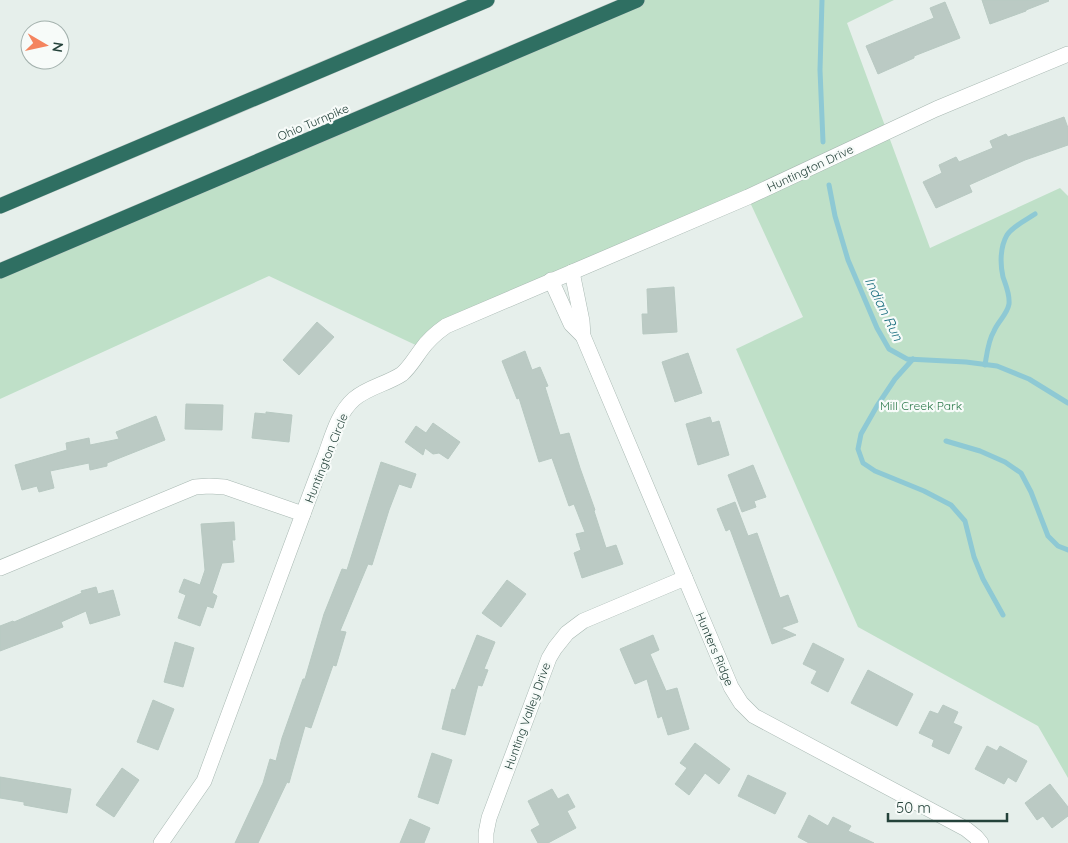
<svg xmlns="http://www.w3.org/2000/svg" width="1068" height="843" viewBox="0 0 1068 843" font-family="Quicksand,sans-serif">
<style>
.green{fill:#bfe0c8}
.lines{fill:none;stroke-linecap:round;stroke-linejoin:round}
.stream{stroke:#8ec9d4;stroke-width:5}
.building{fill:#bbcac4;stroke:#b8c9c2}
.minor-casing{stroke:#a8b8b2;stroke-width:16}
.highway-casing{stroke:#c2cac8;stroke-width:16}
.minor{stroke:#fff;stroke-width:15}
.highway{stroke:#2f6f62;stroke-width:15}
.labels{text-anchor:middle;dominant-baseline:central;stroke-width:4.5;stroke-linejoin:round;paint-order:stroke}
.street-label{font-size:12px;fill:#24423a;stroke:#f7fbf9}
.park-label{font-size:12px;fill:#2d7a4b;stroke:#f7fbf9}
.water-label{font-size:14px;font-style:italic;fill:#1c6f80;stroke:#f7fbf9}
</style>
<rect width="100%" height="100%" fill="#e6efeb"/>
<path class="green" d="M637,0H894L847,23L930,248L1060,188L1068,196V778L1038,726L858,627L736,349L803,317L748,198L446,326L422,348L269,276L0,399V271Z"/>
<g class="lines">
<g class="stream">
<path d="M822,0L820,70L823,142"/>
<path d="M829,185L835,216L848,260L877,328L889,349L907,359L966,362L997,366L1029,379L1068,403"/>
<path d="M913,359L895,379L877,406L861,434L858,449L863,463L875,471L924,491L951,505L965,521L974,557L983,579L1003,615"/>
<path d="M985,365C987,353 988,341 994,331C998,321 1007,315 1009,304C1010,294 1006,286 1003,277C1000,264 1000,247 1007,235C1013,226 1026,220 1035,214"/>
<path d="M946,441L980,451L1005,462L1021,473L1031,492L1048,536L1058,546L1068,550"/>
</g>
</g>
<g class="building">
<path d="M982,0H1048L1049,1L1026,10V11L990,24Z"/>
<path d="M945,2L960,38L914,56V58L878,74L866,46L934,18L930,8Z"/>
<path d="M1064,117L1068,128V145L1025,160L969,185L972,192L936,208L923,182L942,173L939,165L956,157L959,162L993,148L990,141L1006,134L1008,137Z"/>
<path d="M674,287L677,332L643,334L642,314H648L647,289Z"/>
<path d="M317,322L334,337L299,375L283,360Z"/>
<path d="M525,351L532,370L540,367L548,386L545,387L560,435L569,433L580,468L595,510L594,511L606,548L616,545L623,564L582,578L574,553L581,550L576,534L585,532L574,504L569,506L552,458L539,462L519,398L517,399L502,361Z"/>
<path d="M688,353L702,393L675,402L662,362Z"/>
<path d="M186,404L223,405L222,430L185,429Z"/>
<path d="M266,412L292,415L289,442L252,438L255,413L266,414Z"/>
<path d="M156,416L165,440L107,463V466L90,470L89,463L50,471L54,488L39,492L37,486L22,490L15,465L67,450L66,443L89,438L90,445L119,439L116,432Z"/>
<path d="M710,417L712,423L719,421L729,455L698,465L686,424Z"/>
<path d="M433,423L460,442L448,459L439,453L433,454L425,448L423,455L405,442L416,426L426,433Z"/>
<path d="M381,462L416,474L411,488L399,484L389,510L372,565L368,564L340,631L346,632L336,666L333,665L311,728L305,726L289,783L287,782L258,843H235L263,783L270,759L276,761L282,738L303,679H305L324,614L342,569L347,570Z"/>
<path d="M753,465L766,497L754,501L756,507L742,512L728,475Z"/>
<path d="M735,502L748,536L757,533L780,598L788,595L798,622L781,628L796,635L772,644L730,529L726,531L717,509Z"/>
<path d="M234,522L235,540H232L234,562L222,563L212,593L217,596L213,608L207,606L200,626L178,618L186,595L179,592L184,579L200,585L205,570L201,524Z"/>
<path d="M507,580L526,594L501,627L482,613Z"/>
<path d="M96,587L98,594L113,590L120,615L90,624L86,611L61,622L63,627L0,651V626L13,621L14,622L82,593L81,591Z"/>
<path d="M477,635L495,642L484,669L488,670L482,686L478,685L465,735L442,729L452,689L455,690Z"/>
<path d="M653,635L659,650L650,654L666,691L677,688L689,729L668,735L662,716L658,718L647,679L635,684L620,649Z"/>
<path d="M175,642L194,648L183,687L164,682Z"/>
<path d="M813,643L844,659L828,692L811,683L817,671L803,664Z"/>
<path d="M868,670L913,694L897,726L851,703Z"/>
<path d="M153,700L174,709L158,750L137,742Z"/>
<path d="M943,705L958,712L953,723L962,727L949,754L932,746L934,740L919,733L930,711L938,714Z"/>
<path d="M695,743L730,769L719,784L705,773L689,795L675,784L687,768L680,763Z"/>
<path d="M987,746L997,751L1000,746L1027,761L1016,782L1008,777L1004,784L975,769Z"/>
<path d="M432,753L452,760L438,804L418,797Z"/>
<path d="M122,768L139,780L114,817L96,805Z"/>
<path d="M748,775L786,793L775,814L738,796Z"/>
<path d="M0,777L71,789L67,813L24,805V802L0,798Z"/>
<path d="M1050,784L1068,807V816L1052,828L1043,816L1037,820L1025,803Z"/>
<path d="M552,789L558,799L568,794L575,807L567,811L576,828L548,843H538L531,830L540,825L528,801Z"/>
<path d="M809,815L828,826L833,817L851,826L848,831L874,843H809L798,837Z"/>
<path d="M410,819L430,828L424,843H400Z"/>
</g>
<g class="lines">
<g class="minor-casing">
<g id="minor">
<path d="M572,272L582,321L583,336L731,687L741,703L754,716L966,829L976,837L981,843"/>
<path d="M551,280L571,324L583,336"/>
<path d="M303,514C310,495 317,476 325,456C332,437 338,413 354,399C368,387 387,384 402,374C410,367 415,358 421,350C428,340 436,333 446,326L748,197L936,109L1068,54"/>
<path d="M0,568L195,487L209,486L225,487L303,514L204,781L161,843"/>
<path d="M486,843V833L489,818L549,658L555,648L567,633L583,621L685,578"/>
</g>
</g>
<g class="highway-casing">
<g id="highway">
<path d="M0,206L487,0"/>
<path d="M0,271L637,0"/>
</g>
</g>
<use href="#minor" class="minor"/>
<use href="#highway" class="highway"/>
</g>
<g class="labels">
<g class="street-label">
<text transform="translate(313 122) rotate(-23)">Ohio Turnpike</text>
<text transform="translate(810 168) rotate(-25)">Huntington Drive</text>
<text transform="translate(326 458) rotate(-68)">Huntington Circle</text>
<text transform="translate(715 649) rotate(67)">Hunters Ridge</text>
<text transform="translate(527 716) rotate(-70)">Hunting Valley Drive</text>
</g>
<g class="park-label">
<text x="921" y="405">Mill Creek Park</text>
</g>
<g class="water-label">
<text transform="translate(884 309) rotate(64)">Indian Run</text>
</g>
</g>
<g transform="translate(45 45) rotate(99)"><circle r="24" fill="#f7fbf9" stroke="#a3b1ad"/>
<path d="M0-4L9 19L0 12L-9 19Z" fill="#f4845f"/>
<text y="-8" font-size="14" font-weight="bold" text-anchor="middle" fill="#24423a">N</text>
</g>
<path d="M888 813v8h119v-8" fill="none" stroke="#24423a" stroke-width="2.5"/>
<text x="896" y="813" font-size="15" fill="#24423a" stroke="#f7fbf9" stroke-width="4" paint-order="stroke">50 m</text>
</svg>
